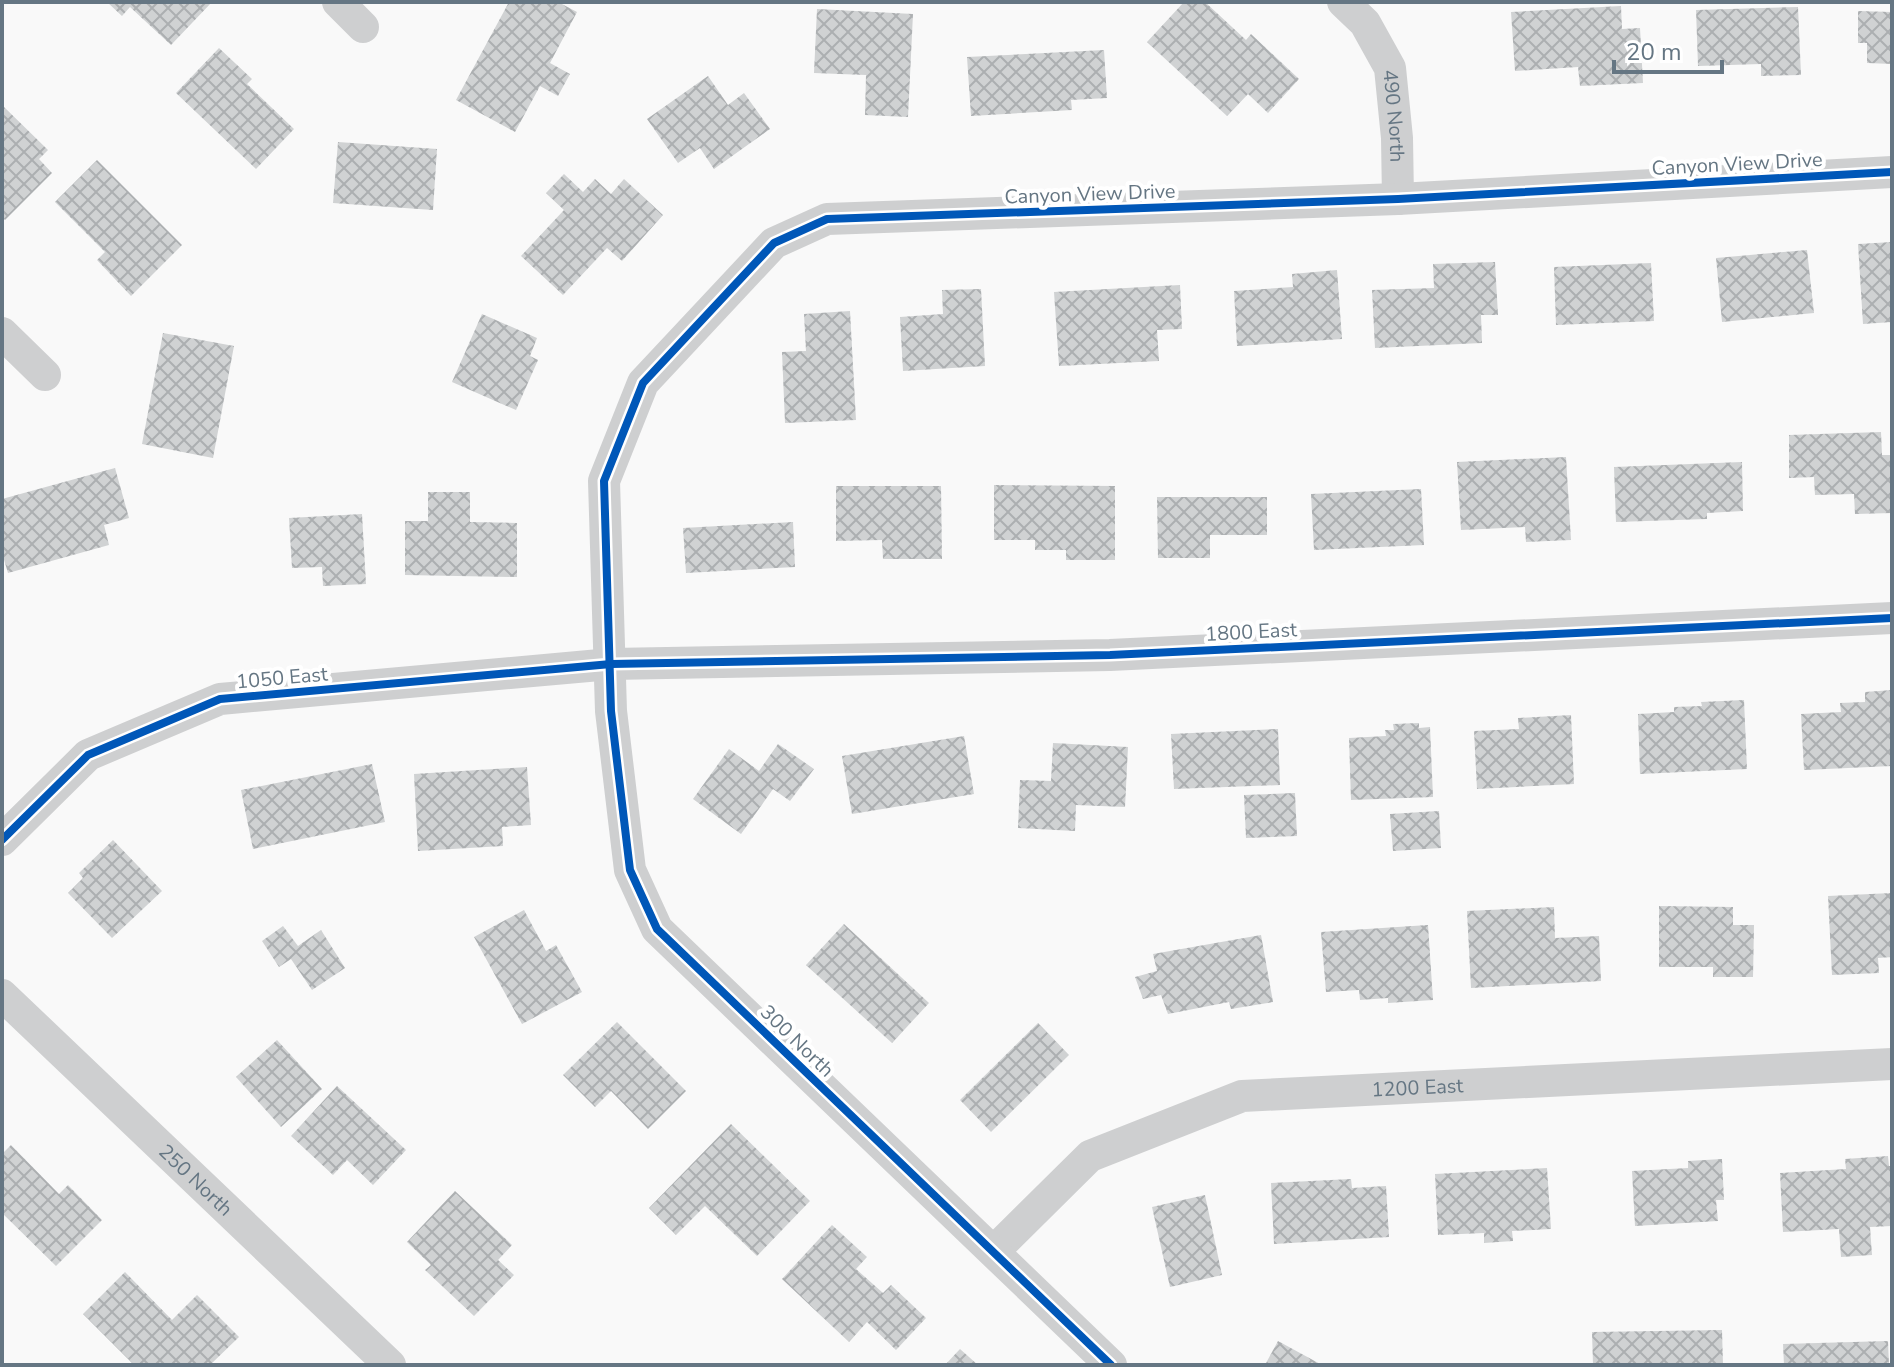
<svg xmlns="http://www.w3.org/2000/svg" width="1894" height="1367" viewBox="0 0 1894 1367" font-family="'Nunito Sans',sans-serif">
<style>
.building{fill:url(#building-cross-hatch)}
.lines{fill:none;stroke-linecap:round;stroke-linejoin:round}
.minor{stroke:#cecfd0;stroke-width:32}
.cycleway-casing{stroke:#fff;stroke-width:13}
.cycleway{stroke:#0057b8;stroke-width:8}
.labels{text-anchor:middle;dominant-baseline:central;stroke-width:8;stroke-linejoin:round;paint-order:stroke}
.street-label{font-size:20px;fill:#657683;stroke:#fff}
</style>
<defs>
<pattern id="building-cross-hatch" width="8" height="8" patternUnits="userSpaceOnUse" patternTransform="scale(2)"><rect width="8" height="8" fill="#d0d2d3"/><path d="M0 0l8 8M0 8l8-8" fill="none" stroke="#acafb1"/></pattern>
</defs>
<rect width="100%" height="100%" fill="#f9f9f9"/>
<g class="building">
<path d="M107,2H212L171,45L130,7L122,16Z"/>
<path d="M509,2H558L577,12L550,63L570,74L558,96L540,86L515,132L456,100Z"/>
<path d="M1184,2H1205L1246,40L1251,34L1299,79L1268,113L1248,94L1227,116L1147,42Z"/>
<path d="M1621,6L1622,29L1640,28L1643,83L1580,86L1578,67L1515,71L1511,12Z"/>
<path d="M1798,7L1801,75L1761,76V64L1698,66L1696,10Z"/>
<path d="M817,9L913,14L908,117L865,115L866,75L814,73Z"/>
<path d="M1858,11L1892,12V64L1867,63V43H1858Z"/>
<path d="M219,48L252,79L247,84L294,129L256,169L176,93Z"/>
<path d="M1104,50L1107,98L1071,100L1072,110L971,116L967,57Z"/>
<path d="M708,76L728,105L744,93L770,129L714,169L700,148L678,163L647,119Z"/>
<path d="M2,105L48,150L39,159L52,173L5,220L2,217Z"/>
<path d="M338,142L437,149L433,210L333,203Z"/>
<path d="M97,160L182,245L131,296L97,260L105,252L55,202Z"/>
<path d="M564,174L583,192L595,179L611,194L624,179L663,215L622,261L607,248L563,295L521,256L564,210L546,193Z"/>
<path d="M1892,242V322L1863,324L1858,244Z"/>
<path d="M1807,250L1814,313L1722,322L1716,258Z"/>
<path d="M1495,262L1498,315H1481L1482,343L1375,348L1372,290L1434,288L1433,264Z"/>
<path d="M1651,263L1654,321L1556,325L1554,267Z"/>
<path d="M1337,270L1342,339L1237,346L1234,291L1293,287L1292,274Z"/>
<path d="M1180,285L1182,329L1157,330L1159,361L1059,366L1054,292Z"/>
<path d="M981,289L985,366L903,371L900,317L943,314L942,290Z"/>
<path d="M850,311L856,420L785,423L782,352L806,351L804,314Z"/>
<path d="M482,314L537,338L530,356L538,360L516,410L452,382Z"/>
<path d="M163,333L234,346L213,458L142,444Z"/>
<path d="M1881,432L1882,455H1892V513L1855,514L1854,494L1815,495L1814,477L1789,478V435Z"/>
<path d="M1566,457L1571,540L1526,542L1525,527L1461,530L1457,462Z"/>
<path d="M1742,462L1743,511L1707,513V519L1616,522L1614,467Z"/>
<path d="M115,468L129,518L104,525L109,545L8,573L2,553V499Z"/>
<path d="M994,485L1115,486V560H1066V550H1035V540H994Z"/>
<path d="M836,486H941L942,559H883L882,540L836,541Z"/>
<path d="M1421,489L1424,545L1314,550L1311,494Z"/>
<path d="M428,492H470V522L517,523V577L405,575V521H428Z"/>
<path d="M1157,497H1267V535H1210V558H1158Z"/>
<path d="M362,514L366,584L323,586L322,567L292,568L289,518Z"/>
<path d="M793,522L795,567L686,573L683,528Z"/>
<path d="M1892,690V766L1804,770L1801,714L1841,712L1840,703L1865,702V692Z"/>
<path d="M1744,700L1747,769L1640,774L1638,714L1674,712V707L1702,706L1701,702Z"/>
<path d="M1571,715L1574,784L1477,789L1474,731L1519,729L1518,718Z"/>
<path d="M1419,723V728L1430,727L1433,797L1351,800L1349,738L1386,736L1385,730H1394L1393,724Z"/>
<path d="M1278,729L1280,785L1174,789L1171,734Z"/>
<path d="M964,736L974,794L852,814L842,756Z"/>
<path d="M1053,743L1128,747L1125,807L1076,805L1075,831L1018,828L1020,780L1051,781Z"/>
<path d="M778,744L814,769L790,801L773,789L741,834L693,799L729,749L759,771Z"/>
<path d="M372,764L385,822L253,849L241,790Z"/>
<path d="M527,767L531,825L502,827L503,846L418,851L414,774Z"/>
<path d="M1295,793L1297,836L1246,838L1244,795Z"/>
<path d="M1439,811L1441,848L1393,851L1390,814Z"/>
<path d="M113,840L162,891L112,938L68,893L83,878L79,873Z"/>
<path d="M1892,893V957L1878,958L1879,973L1832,975L1828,896Z"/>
<path d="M1659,906L1733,907V925H1754L1753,977H1713V967H1659Z"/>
<path d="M1554,907L1555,938L1599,936L1601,981L1471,988L1467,911Z"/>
<path d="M524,910L546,951L556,945L582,992L522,1024L474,937Z"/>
<path d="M844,924L929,1003L892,1043L806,965Z"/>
<path d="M1428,925L1433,1000L1388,1003V998L1360,1000L1359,990L1326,992L1321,932Z"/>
<path d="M283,926L298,946L321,930L345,968L312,990L291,959L279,967L262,941Z"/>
<path d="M1261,935L1273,1002L1231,1009L1229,1002L1168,1014L1161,995L1143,999L1135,977L1157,971L1153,954Z"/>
<path d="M617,1022L686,1091L648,1129L611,1091L595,1107L563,1075Z"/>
<path d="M1038,1023L1069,1055L991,1132L960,1100Z"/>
<path d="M277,1040L322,1089L281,1127L236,1077Z"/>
<path d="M337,1086L406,1150L373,1185L347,1160L333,1175L291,1136Z"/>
<path d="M731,1124L810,1201L757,1256L705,1206L676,1235L649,1208Z"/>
<path d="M11,1145L59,1194L68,1185L102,1220L56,1266L2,1213V1154Z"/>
<path d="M1888,1156L1889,1166H1892V1226L1870,1227L1872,1255L1841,1257L1839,1229L1783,1232L1780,1173L1846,1169L1845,1159Z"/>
<path d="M1722,1159L1724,1200H1716L1718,1221L1635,1226L1632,1171L1688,1168V1161Z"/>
<path d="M1547,1168L1551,1229L1512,1231L1513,1241L1484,1243V1233L1438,1235L1435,1174Z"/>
<path d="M1351,1179L1352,1188L1386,1186L1389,1237L1274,1244L1271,1183Z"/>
<path d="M455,1191L512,1245L498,1260L514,1275L474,1316L425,1270L431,1265L407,1242Z"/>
<path d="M1205,1195L1222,1275L1170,1287L1152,1207Z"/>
<path d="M832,1225L867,1257L856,1269L883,1293L891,1285L926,1318L896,1350L867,1322L849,1342L782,1279Z"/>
<path d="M125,1272L172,1320L197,1295L239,1337L210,1365H134L83,1314Z"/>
<path d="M1722,1330L1723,1365H1593L1592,1332Z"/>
<path d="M1278,1341L1322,1365H1265Z"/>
<path d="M1888,1341L1889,1365H1784L1783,1344Z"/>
<path d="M960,1349L978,1365H945Z"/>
</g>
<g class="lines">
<g class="minor">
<path d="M338,2L363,27"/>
<path id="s1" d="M1343,2L1365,23L1390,68L1397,138L1398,199"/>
<path d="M2,333L45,375"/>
<path d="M2,840L88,755L220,699L611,664L1110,655L1892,618"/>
<path id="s2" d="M2,995L390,1365"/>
<path id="s3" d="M994,1251L1090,1156L1242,1096L1892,1064"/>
<path d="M1111,1365L657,929L630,870L611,711L604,481L643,383L774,243L827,219L1398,199L1892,172"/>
</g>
<g class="cycleway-casing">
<g id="cycleway">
<path d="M2,840L88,755L220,699L611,664L1110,655L1892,618"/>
<path d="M1111,1365L657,929L630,870L611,711L604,481L643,383L774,243L827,219L1398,199L1892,172"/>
</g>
</g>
<use href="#cycleway" class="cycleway"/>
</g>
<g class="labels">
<g class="street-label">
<text stroke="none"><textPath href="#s1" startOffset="130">490 North</textPath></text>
<text transform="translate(1737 164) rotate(-3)">Canyon View Drive</text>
<text transform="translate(1090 194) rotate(-2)">Canyon View Drive</text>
<text transform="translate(1251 632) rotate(-3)">1800 East</text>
<text transform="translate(282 678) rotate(-5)">1050 East</text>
<text transform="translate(797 1041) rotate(44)">300 North</text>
<text stroke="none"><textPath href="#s3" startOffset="474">1200 East</textPath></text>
<text stroke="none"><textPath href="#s2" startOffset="268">250 North</textPath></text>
</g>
</g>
<rect width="1894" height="1367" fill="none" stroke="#657683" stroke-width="8"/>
<path d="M1614 60v12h108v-12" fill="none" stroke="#657683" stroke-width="4"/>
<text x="1626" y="60" font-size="24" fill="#657683" stroke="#ffffff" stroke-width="6" paint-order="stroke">20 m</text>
</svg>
